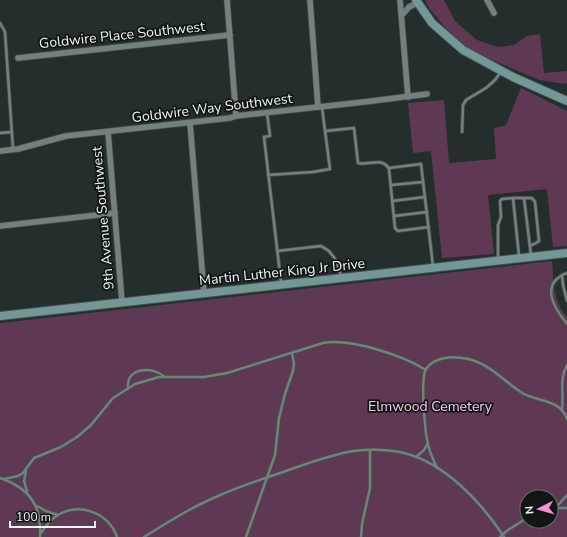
<svg xmlns="http://www.w3.org/2000/svg" width="567" height="537" viewBox="0 0 567 537" font-family="'Nunito Sans',sans-serif">
<style>
.green{fill:#5f3954;fill-rule:evenodd}
.lines{fill:none;stroke-linecap:round;stroke-linejoin:round}
.lane-casing{stroke:#434c4c;stroke-width:4}
.street-casing{stroke:#434c4c;stroke-width:7}
.secondary-casing{stroke:#434c4c;stroke-width:10}
.lane{stroke:#74807e;stroke-width:2.5}
.street{stroke:#74807e;stroke-width:5.5}
.secondary{stroke:#729794;stroke-width:8}
.labels{text-anchor:middle;dominant-baseline:central;stroke-width:3.5;stroke-linejoin:round;paint-order:stroke}
.street-label{font-size:14px;fill:#eff6f5;stroke:#111515}
.park-label{font-size:14px;fill:#fac9e9;stroke:#111515}
</style>
<rect width="100%" height="100%" fill="#242e2d"/>
<g class="green">
<path d="M425,0H444L455,21L477,40L498,47L514,45L527,36L540,34L544,73L567,71V83L566,84L539,80L476,53L461,43L444,26L429,8Z"/>
<path d="M521,88L567,111V246L553,247L547,189L488,195L494,254L442,258L431,151L413,153L408,103L444,100L449,163L496,159L494,128L506,125Z"/>
<path d="M552,261C554,283 552,299 567,317V537H0V323ZM527,497H551V521H527Z"/>
</g>
<g class="lines">
<g class="lane-casing">
<g id="lane">
<path d="M0,23L5,32L13,149"/>
<path d="M322,107L325,131L354,128L358,163C370,166 382,156 389,169L395,228L398,231L429,227"/>
<path d="M267,113L270,136L264,137L281,282"/>
<path d="M462,132L463,105L466,100L486,88L495,80L500,73"/>
<path d="M0,133L12,132"/>
<path d="M389,168L421,164L433,266"/>
<path d="M268,175L313,172L330,169L325,131"/>
<path d="M391,185L423,182"/>
<path d="M513,198H524L531,255"/>
<path d="M524,198H532L535,202L539,241L536,243L530,246"/>
<path d="M392,201L425,197"/>
<path d="M394,216L427,212"/>
<path d="M277,251L321,246L329,251L336,260L341,276"/>
<path d="M498,259V225L501,217L500,201L502,199L513,198L519,256"/>
<path d="M567,273C539,284 554,308 567,324"/>
<path d="M562,275L563,285L567,301"/>
<path d="M128,388C126,367 153,366 165,377"/>
<path d="M562,409C564,393 559,379 567,365"/>
<path d="M416,457L424,450L428,443"/>
<path d="M437,468C434,461 431,455 429,448C425,436 420,379 426,369C435,356 454,356 468,359C491,364 505,383 524,394C540,402 561,400 567,419"/>
<path d="M26,471L24,481L27,491"/>
<path d="M0,478C29,488 42,505 40,537"/>
<path d="M4,479L18,476L23,473L34,458L61,447L77,437L91,425L113,398L135,384L159,377H204L227,373L323,343C350,338 402,355 426,370"/>
<path d="M567,495L559,504L554,508H567"/>
<path d="M37,506L46,511L58,515"/>
<path d="M41,533C45,527 49,521 55,517C78,501 108,512 117,537"/>
<path d="M144,537C168,522 192,507 218,496C240,486 263,479 286,471C308,463 330,455 353,451C370,449 387,449 404,453C445,463 482,503 504,537"/>
<path d="M246,537L275,455L279,418L285,394L293,371L294,364L292,353"/>
<path d="M361,537L362,524L370,488V450"/>
<path d="M500,537L508,530L527,518"/>
</g>
</g>
<g class="street-casing">
<g id="street">
<path d="M227,0L236,116"/>
<path d="M310,0L318,107"/>
<path d="M400,0L408,97"/>
<path d="M487,0L494,13"/>
<path d="M402,15L409,7L417,3"/>
<path d="M18,58L230,35"/>
<path d="M190,123L204,293"/>
<path d="M108,132L122,302"/>
<path d="M0,151L18,149L66,136L230,118L236,116L364,102L427,94"/>
<path d="M0,226L115,213"/>
</g>
</g>
<g class="secondary-casing">
<g id="secondary">
<path d="M416,0L432,23L463,50L513,77L567,101"/>
<path d="M0,316L567,253"/>
</g>
</g>
<use href="#lane" class="lane"/>
<use href="#street" class="street"/>
<use href="#secondary" class="secondary"/>
</g>
<g class="labels">
<g class="street-label">
<text transform="translate(122 35) rotate(-6)">Goldwire Place Southwest</text>
<text transform="translate(212 108) rotate(-7)">Goldwire Way Southwest</text>
<text transform="translate(103 218) rotate(-95)">9th Avenue Southwest</text>
<text transform="translate(282 272) rotate(-6)">Martin Luther King Jr Drive</text>
</g>
<g class="park-label">
<text x="430" y="406">Elmwood Cemetery</text>
</g>
</g>
<g transform="translate(539 509) rotate(264)"><circle r="19" fill="#111515" stroke="#6a6f6f"/>
<path d="M0-3L7 15L0 10L-7 15Z" fill="#f391d6"/>
<text y="-6" font-size="11" font-weight="bold" text-anchor="middle" fill="#eff6f5">N</text>
</g>
<path d="M10 521v6h85v-6" fill="none" stroke="#eff6f5" stroke-width="2"/>
<text x="16" y="521" font-size="12" fill="#eff6f5" stroke="#111515" stroke-width="3" paint-order="stroke">100 m</text>
</svg>
